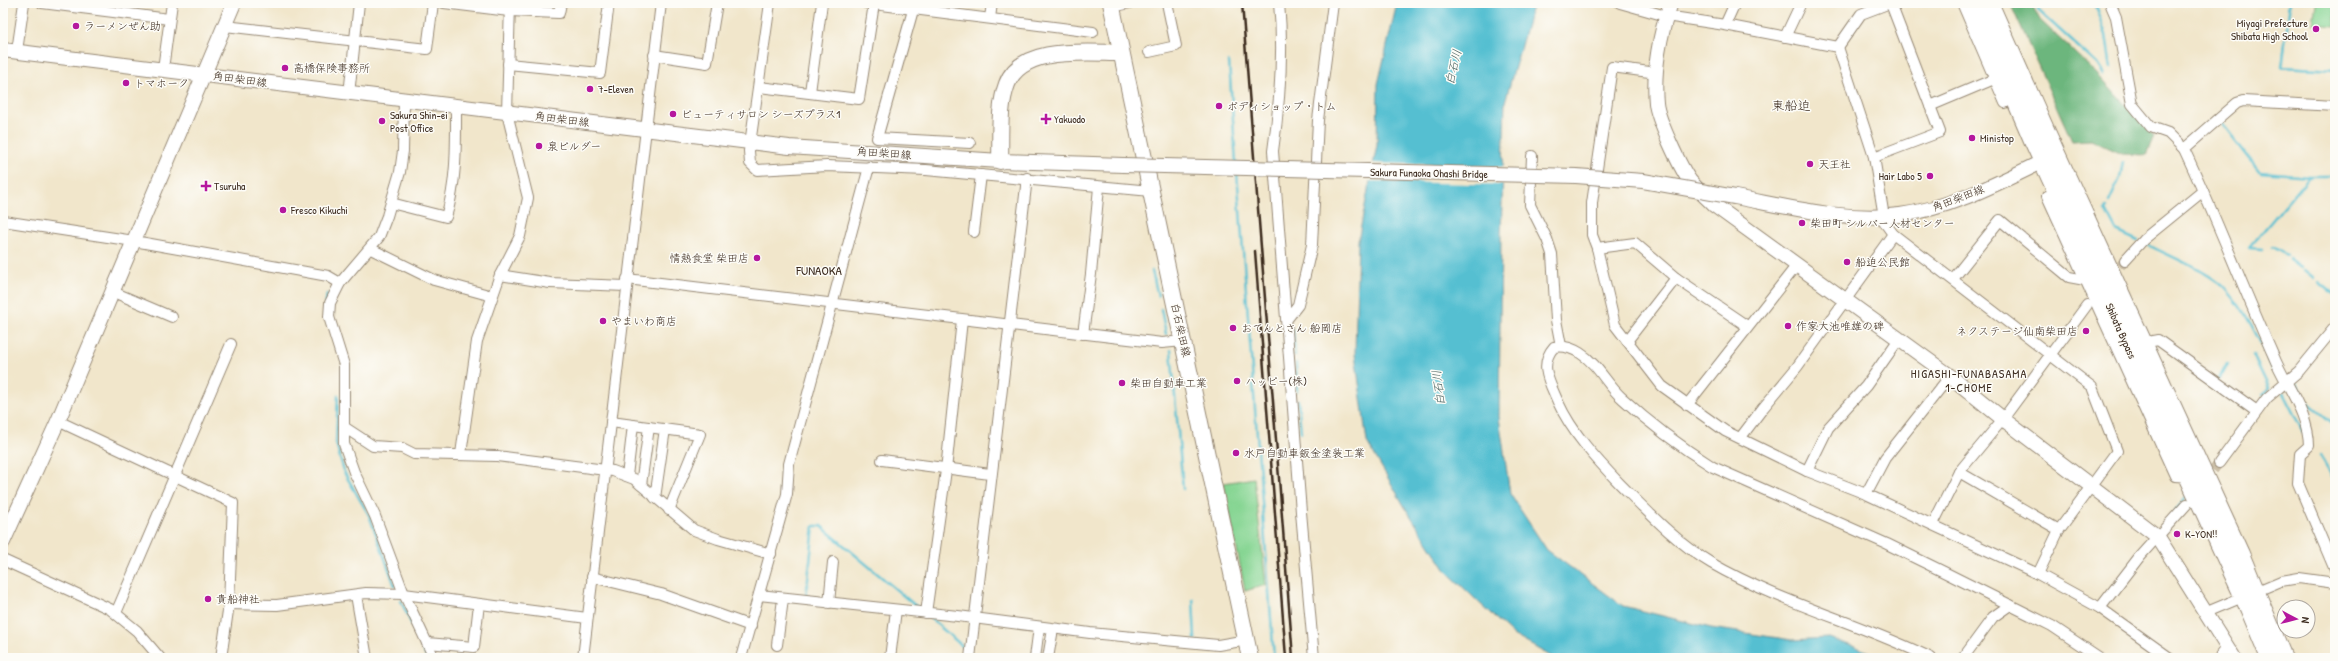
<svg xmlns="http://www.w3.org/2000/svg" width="2338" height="661" viewBox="0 0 2338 661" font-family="'Patrick Hand','Klee One',sans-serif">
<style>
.green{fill:#86d593;stroke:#608058}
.forest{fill:#6cb67d;stroke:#54704e}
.water{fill:#55bfd1;stroke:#487478}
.pier{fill:#f1e6cb}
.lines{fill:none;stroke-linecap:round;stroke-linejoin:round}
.stream{stroke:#55bfd1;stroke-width:2.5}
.street-tunnel{stroke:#cdc0a8;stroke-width:10;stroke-dasharray:10 5;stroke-linecap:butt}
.street-casing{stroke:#968874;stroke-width:12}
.secondary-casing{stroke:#968874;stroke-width:16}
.primary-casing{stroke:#968874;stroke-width:18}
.highway-casing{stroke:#968874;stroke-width:20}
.street{stroke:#fff;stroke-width:10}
.secondary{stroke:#fff;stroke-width:14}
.primary{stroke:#fff;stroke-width:16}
.highway{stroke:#fff;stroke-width:18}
.rail{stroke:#3b2a1e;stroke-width:2.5}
.secondary-bridge-casing{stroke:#968874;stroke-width:16;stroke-linecap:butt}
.secondary-bridge{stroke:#fff;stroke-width:14}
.poi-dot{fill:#b5179e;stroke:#fdfcf7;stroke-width:1.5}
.labels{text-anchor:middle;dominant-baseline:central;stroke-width:3;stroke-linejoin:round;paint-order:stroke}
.poi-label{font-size:11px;fill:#3b2a1e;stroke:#fdfcf7;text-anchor:start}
.street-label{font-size:11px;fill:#3b2a1e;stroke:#fdfcf7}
.water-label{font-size:12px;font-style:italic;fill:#445e5d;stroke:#fdfcf7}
.neighbourhood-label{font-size:12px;letter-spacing:1px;fill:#3b2a1e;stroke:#fdfcf7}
.quarter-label{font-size:13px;fill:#3b2a1e;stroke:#fdfcf7}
</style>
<rect width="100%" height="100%" fill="#fdfcf7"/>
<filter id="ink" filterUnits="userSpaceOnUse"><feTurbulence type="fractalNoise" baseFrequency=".025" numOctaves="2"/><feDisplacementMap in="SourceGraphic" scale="8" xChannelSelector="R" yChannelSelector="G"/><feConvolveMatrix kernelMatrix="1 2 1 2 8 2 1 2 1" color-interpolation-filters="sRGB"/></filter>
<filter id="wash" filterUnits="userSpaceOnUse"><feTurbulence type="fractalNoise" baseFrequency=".012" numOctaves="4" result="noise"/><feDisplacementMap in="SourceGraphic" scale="16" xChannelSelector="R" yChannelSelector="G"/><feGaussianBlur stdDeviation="0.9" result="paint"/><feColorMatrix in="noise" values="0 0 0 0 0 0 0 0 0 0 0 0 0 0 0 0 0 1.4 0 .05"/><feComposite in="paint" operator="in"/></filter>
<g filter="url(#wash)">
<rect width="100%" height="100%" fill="#f1e6cb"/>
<g class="green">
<path d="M2316,3H2335V26L2313,24Z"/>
<path d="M1254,478L1266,585L1245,591L1224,483Z"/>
</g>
<path class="forest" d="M2010,3H2031L2040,20L2095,72L2154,136L2146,155L2121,154L2091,140L2072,141Z"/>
<path class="water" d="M1397,3H1533L1505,102L1501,236L1499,417L1510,494L1547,550L1623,606L1711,628L1792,640L1829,638L1887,658H1554L1513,635L1447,572L1406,509L1367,442L1355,354L1358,241L1377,145L1378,84Z"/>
<path class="pier" d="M1371,163L1505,167L1504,185L1368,181Z"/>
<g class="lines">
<g class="stream">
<path d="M2036,3L2039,11L2097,64L2104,75"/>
<path d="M2094,3L2106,35L2111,68"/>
<path d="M2290,3L2282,67L2335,70"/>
<path d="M1229,62L1236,163"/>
<path d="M2221,122L2260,172L2311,176"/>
<path d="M1237,172L1274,658"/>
<path d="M2109,202L2120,178L2123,162"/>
<path d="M2106,207L2105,210L2116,231L2138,241"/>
<path d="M2144,243C2167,255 2208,271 2225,288C2249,314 2262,346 2277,378"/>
<path d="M2272,247L2286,255"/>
<path d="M2263,249L2249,248L2307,179L2312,176H2335"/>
<path d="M2289,258L2301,267"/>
<path d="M2304,270L2314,278"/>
<path d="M1152,271L1158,296"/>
<path d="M2319,282L2335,295"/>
<path d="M325,309L327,294"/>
<path d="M1161,309L1166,334"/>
<path d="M1293,330L1295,356"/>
<path d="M1171,350L1183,489"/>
<path d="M2253,355L2269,388L2263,395"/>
<path d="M1296,363L1297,391"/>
<path d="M2219,379L2227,364"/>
<path d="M2297,383L2304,399L2335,425"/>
<path d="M2283,393L2303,432"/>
<path d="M338,395L336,443L341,461L345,474L369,515L395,586"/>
<path d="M1298,400L1301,432"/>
<path d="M2320,455L2335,481"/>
<path d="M2174,511L2186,497"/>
<path d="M806,597L814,526H821L918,608"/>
<path d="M1193,600L1195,639"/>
<path d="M401,601L427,658"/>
<path d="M930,618L968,651"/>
</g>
</g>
</g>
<g filter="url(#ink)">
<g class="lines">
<g class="street-tunnel">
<path d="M2111,278L2125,260"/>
<path d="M2204,482L2219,463"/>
</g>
<g class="street-casing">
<g id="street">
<path d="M42,3L169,19"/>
<path d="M444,3L509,11L559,13L561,3"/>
<path d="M770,3L749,151L750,163L757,170L827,166L926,170L1151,191"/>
<path d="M866,3L1093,32"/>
<path d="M915,3L877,138L970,143"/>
<path d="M1279,3C1284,53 1280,102 1273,151L1301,512L1314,658"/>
<path d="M1620,3L1666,16L1725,25L1838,47L1874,157L1940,132L1891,4"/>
<path d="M1962,3L2005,103"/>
<path d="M2110,3L2116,17L2132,104L2151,127L2168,133L2184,149C2216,217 2243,288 2274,357C2286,386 2309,414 2309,446L2300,454L2298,483L2335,570"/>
<path d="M1112,7L1130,3"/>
<path d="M990,18L992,3"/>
<path d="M1725,25L1735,3"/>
<path d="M225,26L427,49L433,3"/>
<path d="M1785,37L1801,3"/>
<path d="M1838,47L1861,14L1890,3"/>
<path d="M17,51L24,3"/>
<path d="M1149,52L1176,46L1167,3"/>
<path d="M654,55L707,63L717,3"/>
<path d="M508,64L600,73L609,3"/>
<path d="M163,69L172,3"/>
<path d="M1657,73L1612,67L1592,203V235L1597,248L1615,325L1662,386L1725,431L1807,471L1866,494L2038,574L2100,608L2140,556L2187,504"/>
<path d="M759,87L859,99L874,4"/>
<path d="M810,92L822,3"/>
<path d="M349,94L359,3"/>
<path d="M404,100L403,151L400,172L387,216L379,237L340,283L330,303L329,317L344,365V444L354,472L375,516L404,594L434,658"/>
<path d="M1930,106L1999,77"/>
<path d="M2184,149L2237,103L2243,101L2335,106"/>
<path d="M1532,156L1530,205L1547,239L1552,254L1556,320L1561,346"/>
<path d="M1874,157L1885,223L1893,234L2092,387L2117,451L2059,530L2038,574"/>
<path d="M2047,196L2175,476L2189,477"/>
<path d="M391,203L446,217C457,181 456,145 456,107"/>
<path d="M3,221L134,241L328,276L340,283"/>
<path d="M974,232L981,175"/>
<path d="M1597,248L1635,243L1676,278L1747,326"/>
<path d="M371,249L434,280L492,296"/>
<path d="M2125,260L2144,239L2203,191"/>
<path d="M500,275L550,283L626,286"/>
<path d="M627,279L1162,343L1183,341"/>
<path d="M1953,279L2000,220L2069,277L2085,280L2089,278"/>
<path d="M111,291L172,317"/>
<path d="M1287,319L1298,305L1312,245L1318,120L1333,3"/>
<path d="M1083,334L1091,274L1099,187"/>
<path d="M1627,341L1676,278"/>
<path d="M2142,343L2158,340L2257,411"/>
<path d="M1687,405L1797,265"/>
<path d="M58,421L233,503L229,604L221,658"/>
<path d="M611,422L700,434L669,510"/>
<path d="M344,427L373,446L402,448L414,454L497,456L613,471L634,479L694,530L718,539L771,554"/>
<path d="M1741,437L1763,408L1797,367L1893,234"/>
<path d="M461,454L477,341L500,275L520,236L528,198L507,113L510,3"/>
<path d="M882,460L990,474"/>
<path d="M2219,463L2267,398L2299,371L2335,327"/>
<path d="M1807,471L1828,428L1866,386L1899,339"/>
<path d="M1959,472L2059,530"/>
<path d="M627,476L633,425"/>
<path d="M641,485L649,427"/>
<path d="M1866,494L1885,458L1950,376"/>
<path d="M655,498L665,429"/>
<path d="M1933,524L1959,472L2003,419L2087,305"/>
<path d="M3,560L110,609L137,631L160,658"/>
<path d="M592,577L661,594L751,626"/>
<path d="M356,595L367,658"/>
<path d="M759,595L958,616L1090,633L1218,645L1247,640"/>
<path d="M829,603L833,562"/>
<path d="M229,604L277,605L366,593L404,594L587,618"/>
<path d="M2100,608L2170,658"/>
<path d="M2207,612L2281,581L2299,578L2335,583"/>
<path d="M116,613L231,344"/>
<path d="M926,613L946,470L962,320"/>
<path d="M427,643L474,647L479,604"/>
<path d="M777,645L783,599"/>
<path d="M583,658L661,3"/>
<path d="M741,658L787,494L789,464L869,167"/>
<path d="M890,658L896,610"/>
<path d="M970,658L1027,178"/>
<path d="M1035,658L1039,627"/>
<path d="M1048,658L1053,629"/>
<path d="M1931,658C1860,623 1780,603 1711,563C1677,543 1648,512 1620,484C1597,460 1572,433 1558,402C1550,383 1538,365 1554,347C1564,345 1572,348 1580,353C1599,365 1606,384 1622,398C1650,424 1681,447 1713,467L1887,544L1944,572L2052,626L2100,658"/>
<path d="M1963,658L1993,617L2010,605"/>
<path d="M2219,658L2228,647"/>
</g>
</g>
<g class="secondary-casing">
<g id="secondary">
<path d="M1671,3C1660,32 1653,71 1656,103C1657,118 1681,169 1690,181C1697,189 1706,197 1714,205L1950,376L2003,419L2158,537L2234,658"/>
<path d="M3,50L789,147L1000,161L1123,165"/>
<path d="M1735,197C1789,207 1845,222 1900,215C1953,208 2004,180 2052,157"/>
<path d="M3,542L58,421L234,3"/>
</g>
</g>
<g class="primary-casing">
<g id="primary">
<path d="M1111,3L1250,658"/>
<path d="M1000,161C1001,136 998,108 1007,84C1021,45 1087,53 1120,53"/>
</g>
</g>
<g class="highway-casing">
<g id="highway">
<path d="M1974,3L2033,140L2249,608L2270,658"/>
<path d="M1989,3L2047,134L2240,554L2283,658"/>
</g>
</g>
<use href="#street" class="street"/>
<use href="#secondary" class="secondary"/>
<use href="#primary" class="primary"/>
<use href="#highway" class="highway"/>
<g class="rail">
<path d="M1242,3L1293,658"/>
<path d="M1255,251L1286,658"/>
</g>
<g class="secondary-bridge-casing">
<path id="secondary-bridge" d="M1123,165L1576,176L1643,181L1735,197"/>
</g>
<use href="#secondary-bridge" class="secondary-bridge"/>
</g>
</g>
<g class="poi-dot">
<circle cx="76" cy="26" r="4"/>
<circle cx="2316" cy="29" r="4"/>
<circle cx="285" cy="68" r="4"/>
<circle cx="126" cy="83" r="4"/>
<circle cx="590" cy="89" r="4"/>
<circle cx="1219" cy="106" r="4"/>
<circle cx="673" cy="114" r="4"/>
<path d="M1044 113h4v4h4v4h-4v4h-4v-4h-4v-4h4z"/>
<circle cx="382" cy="121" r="4"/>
<circle cx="1972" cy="138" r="4"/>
<circle cx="539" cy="146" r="4"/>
<circle cx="1810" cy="164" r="4"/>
<circle cx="1930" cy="176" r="4"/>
<path d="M204 180h4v4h4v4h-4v4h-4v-4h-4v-4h4z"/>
<circle cx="283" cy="210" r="4"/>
<circle cx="1802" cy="223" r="4"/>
<circle cx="757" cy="258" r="4"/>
<circle cx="1847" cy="262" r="4"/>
<circle cx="603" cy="321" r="4"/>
<circle cx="1788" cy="326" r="4"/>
<circle cx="1233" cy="328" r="4"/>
<circle cx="2086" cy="331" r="4"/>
<circle cx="1237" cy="381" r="4"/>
<circle cx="1122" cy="383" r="4"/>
<circle cx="1236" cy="453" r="4"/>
<circle cx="2177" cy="534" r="4"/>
<circle cx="208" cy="599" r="4"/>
</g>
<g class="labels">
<g class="poi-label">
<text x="2308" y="23" text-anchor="end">Miyagi Prefecture<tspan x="2308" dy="13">Shibata High School</tspan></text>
<text x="84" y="26">ラーメンぜん助</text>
<text x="293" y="68">高橋保険事務所</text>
<text x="134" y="83">トマホーク</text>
<text x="598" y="89">7-Eleven</text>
<text x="1227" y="106">ボディショップ・トム</text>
<text x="681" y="114">ビューティサロン シーズプラス1</text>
<text x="390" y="115">Sakura Shin-ei<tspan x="390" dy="13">Post Office</tspan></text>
<text x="1054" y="119">Yakuodo</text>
<text x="1980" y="138">Ministop</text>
<text x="547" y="146">泉ビルダー</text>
<text x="1818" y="164">天王社</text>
<text x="1922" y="176" text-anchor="end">Hair Labo 5</text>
<text x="214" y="186">Tsuruha</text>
<text x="291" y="210">Fresco Kikuchi</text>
<text x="1810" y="223">柴田町 シルバー人材センター</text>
<text x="749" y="258" text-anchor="end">情熱食堂 柴田店</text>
<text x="1855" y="262">船迫公民館</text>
<text x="611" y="321">やまいわ商店</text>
<text x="1796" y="326">作家大池唯雄の碑</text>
<text x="1241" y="328">おてんとさん 船岡店</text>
<text x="2078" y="331" text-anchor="end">ネクステージ仙南柴田店</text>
<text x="1245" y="381">ハッピー(株)</text>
<text x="1130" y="383">柴田自動車工業</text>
<text x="1244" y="453">水戸自動車鈑金塗装工業</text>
<text x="2185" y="534">K-YON!!</text>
<text x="216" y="599">貴船神社</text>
</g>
<g class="street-label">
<text transform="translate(240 79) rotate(8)">角田柴田線</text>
<text transform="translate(562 119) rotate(7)">角田柴田線</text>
<text transform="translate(884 153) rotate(4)">角田柴田線</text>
<text transform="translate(1429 173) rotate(1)">Sakura Funaoka Ohashi Bridge</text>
<text transform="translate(1958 198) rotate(-21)">角田柴田線</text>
<text transform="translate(1181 330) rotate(77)">白石柴田線</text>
<text transform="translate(2121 331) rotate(66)">Shibata Bypass</text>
</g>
<g class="water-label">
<text transform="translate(1453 67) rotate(-77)">白石川</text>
<text transform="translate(1438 388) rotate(-97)">白石川</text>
</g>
<g class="neighbourhood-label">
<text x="1969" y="373">HIGASHI-FUNABASAMA<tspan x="1969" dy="14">1-CHOME</tspan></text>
</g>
<g class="quarter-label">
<text x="1791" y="105">東船迫</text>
<text x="819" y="270">FUNAOKA</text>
</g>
</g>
<rect width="2338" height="661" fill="none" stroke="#fdfcf7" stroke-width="16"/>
<g transform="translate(2296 619) rotate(97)"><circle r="19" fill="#fdfcf7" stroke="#afa8a0"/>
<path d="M0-3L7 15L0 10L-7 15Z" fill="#b5179e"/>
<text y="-6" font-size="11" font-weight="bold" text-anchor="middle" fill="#3b2a1e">N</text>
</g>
</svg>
